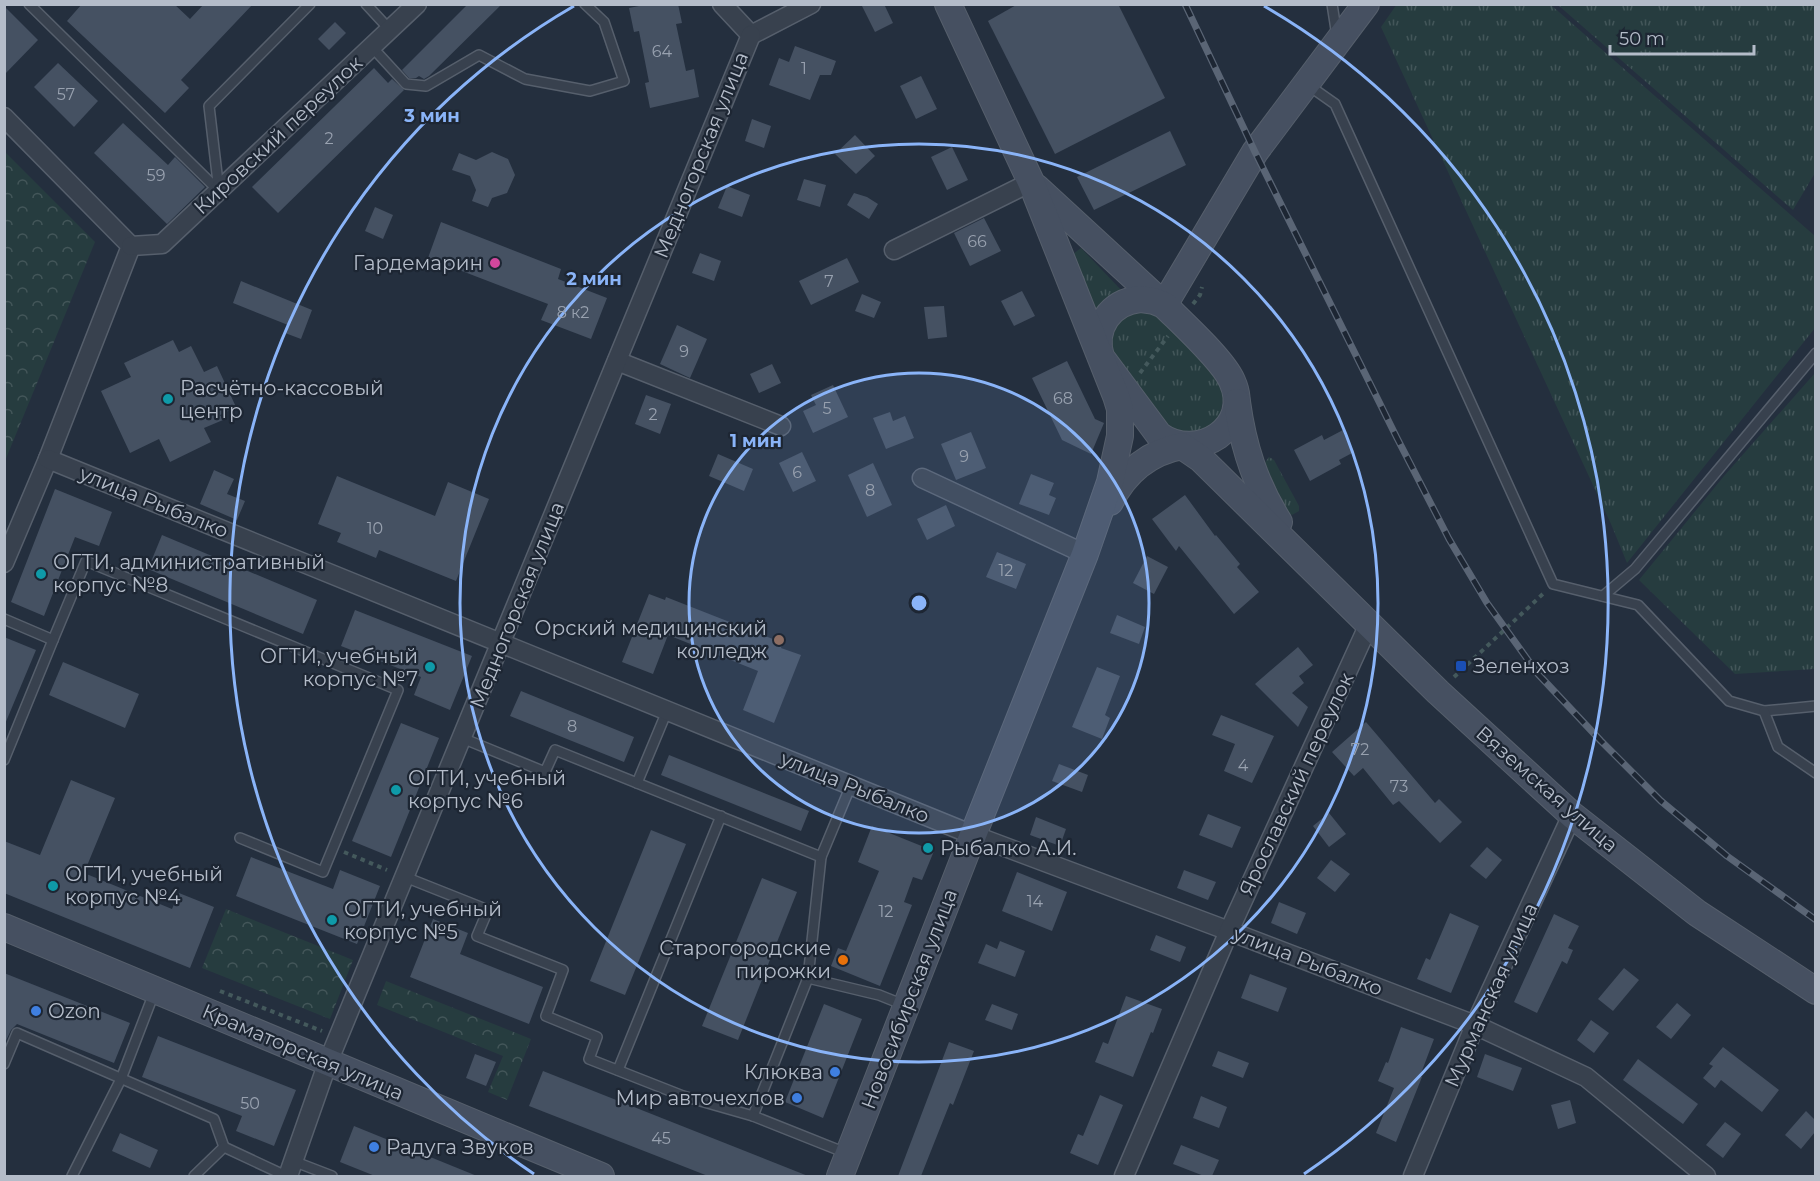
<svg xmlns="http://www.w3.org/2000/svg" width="1820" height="1181" viewBox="0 0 1820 1181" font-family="Montserrat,sans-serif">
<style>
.grass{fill:url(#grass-tufts)}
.forest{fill:url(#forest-crowns)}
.building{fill:#455162}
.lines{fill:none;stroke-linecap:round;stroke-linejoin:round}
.service-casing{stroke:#565f6c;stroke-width:12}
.minor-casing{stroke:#565f6c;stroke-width:21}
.secondary-casing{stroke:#565f6c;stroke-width:28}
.path{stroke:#44595c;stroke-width:4;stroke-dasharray:4.5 4.5;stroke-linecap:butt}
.service{stroke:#38414e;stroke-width:9}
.minor{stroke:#38414e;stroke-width:18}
.secondary{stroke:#465061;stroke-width:26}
.rail-casing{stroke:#5a6575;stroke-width:7}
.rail{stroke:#1d2633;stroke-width:4.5;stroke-dasharray:14;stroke-linecap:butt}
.ring{fill:none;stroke:#8ab4f8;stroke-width:3}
.hotel-dot{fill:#d1479c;stroke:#1d2633;stroke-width:2}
.culture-dot{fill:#0f9aa8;stroke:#1d2633;stroke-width:2}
.education-dot{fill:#8d6e63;stroke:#1d2633;stroke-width:2}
.transit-dot{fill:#1a4fb4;stroke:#1d2633;stroke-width:2}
.food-dot{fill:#e8710a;stroke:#1d2633;stroke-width:2}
.shop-dot{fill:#3f7fe0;stroke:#1d2633;stroke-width:2}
.labels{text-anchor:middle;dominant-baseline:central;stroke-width:4.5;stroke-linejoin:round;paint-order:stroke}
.number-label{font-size:16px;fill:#98a1af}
.street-label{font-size:20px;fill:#b4bcc9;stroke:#1d2633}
.poi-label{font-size:20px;fill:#b4bcc9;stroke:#1d2633;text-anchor:start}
.centre{fill:#8ab4f8;stroke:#1d2633;stroke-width:3}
.ring-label{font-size:18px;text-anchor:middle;font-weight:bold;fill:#8ab4f8;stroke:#1d2633;stroke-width:4.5;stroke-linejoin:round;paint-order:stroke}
</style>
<defs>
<pattern id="grass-tufts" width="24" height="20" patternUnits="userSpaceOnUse" patternTransform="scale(1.5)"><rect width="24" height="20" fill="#263c3f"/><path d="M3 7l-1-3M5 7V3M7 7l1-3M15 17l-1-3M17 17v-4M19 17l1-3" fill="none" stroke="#435659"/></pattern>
<pattern id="forest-crowns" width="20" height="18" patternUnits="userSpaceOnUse" patternTransform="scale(1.5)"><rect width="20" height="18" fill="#263c3f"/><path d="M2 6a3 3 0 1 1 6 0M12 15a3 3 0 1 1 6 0" fill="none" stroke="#435659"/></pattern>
</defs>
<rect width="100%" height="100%" fill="#242f3e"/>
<g class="grass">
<path d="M1397,4L1551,5L1815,236V328L1627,563L1611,524L1381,27Z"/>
<path d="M1558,5H1815V173L1793,210Z"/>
<path d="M1081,248L1123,292L1097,313L1073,254Z"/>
<path d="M1129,311L1156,313L1215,374L1222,385L1224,396L1220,414L1212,425L1203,430L1183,433L1165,425L1111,351L1110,333Z"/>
<path d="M1815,373V669L1735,674L1639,580L1724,476Z"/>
<path d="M1269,457L1274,460L1299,506V511L1292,515C1279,508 1269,479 1263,465Z"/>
</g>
<g class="forest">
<path d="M5,152L95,242L5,461Z"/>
<path d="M226,909L353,960L330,1019L202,968Z"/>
<path d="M386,981L531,1039L507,1100L488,1092L503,1056L377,1005Z"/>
</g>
<g class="building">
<path d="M82,4H174L190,19L204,4H253L181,80L189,88L165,113L67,21Z"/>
<path d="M468,4H502L429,76L424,79L419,76L416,78H409L402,70Z"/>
<path d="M649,4H678L682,23L676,24L686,71L694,69L699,97L650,108L645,83L649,82L639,31L634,32L629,8Z"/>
<path d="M861,4H884L893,23L875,32Z"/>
<path d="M1018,4H1118L1165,98L1055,154L988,21Z"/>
<path d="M4,6L38,40L4,75Z"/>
<path d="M335,22L346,33L329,50L318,39Z"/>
<path d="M795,46L836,61L831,75H820L810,100L769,85L779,58L789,62Z"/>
<path d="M58,63L98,101L74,127L34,87Z"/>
<path d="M374,68L388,83L392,79L404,90L278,213L252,187Z"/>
<path d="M921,76L937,109L916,119L900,86Z"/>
<path d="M752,119L771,126L764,148L745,141Z"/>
<path d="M123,123L168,165L175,157L205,187L167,224L94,153Z"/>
<path d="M1170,131L1186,165L1094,210L1077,177Z"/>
<path d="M855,135L875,156L856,174L835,154Z"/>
<path d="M952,147L968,180L947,190L931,157Z"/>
<path d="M492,152L508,159L515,175L507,193L492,198L488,207L472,201L476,190L470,176L452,170L459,153L476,160Z"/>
<path d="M804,179L826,185L820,207L797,200Z"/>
<path d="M727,186L750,195L742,217L718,208Z"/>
<path d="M854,193L867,197L878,204L869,219L847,205Z"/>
<path d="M375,207L393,215L383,239L365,231Z"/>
<path d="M984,218L1001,251L970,266L954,233Z"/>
<path d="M441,222L561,269L558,279L607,298L591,339L541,320L548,304L428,258Z"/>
<path d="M700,253L721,261L714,281L692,273Z"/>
<path d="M847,258L859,282L811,305L799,281Z"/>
<path d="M241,281L312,310L301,339L285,333L288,325L233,303Z"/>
<path d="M1022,291L1035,316L1014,326L1001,301Z"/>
<path d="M862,294L881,302L874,318L855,311Z"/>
<path d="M944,306L947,337L928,339L924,307Z"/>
<path d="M677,325L707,339L690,378L660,364Z"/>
<path d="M173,340L179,352L191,346L204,372L217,366L236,407L220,415L223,420L204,428L211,442L170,462L159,439L130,453L101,391L131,377L124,363Z"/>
<path d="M1067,361L1095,419L1104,423L1091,454L1062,440L1032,378Z"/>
<path d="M772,364L781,383L759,393L750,374Z"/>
<path d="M833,385L848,417L813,433L803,411L816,405L811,395Z"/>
<path d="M646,395L671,404L660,434L635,424Z"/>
<path d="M890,412L893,421L905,416L914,438L886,449L873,418Z"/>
<path d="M1343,430L1354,452L1339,460L1341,464L1310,481L1294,450L1322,435L1324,440Z"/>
<path d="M971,432L986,468L956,480L941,444Z"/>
<path d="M802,452L816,481L793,492L779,463Z"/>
<path d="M718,454L753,469L744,491L709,476Z"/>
<path d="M873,463L892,505L867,517L848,475Z"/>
<path d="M214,470L234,479L227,494L245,501L237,520L200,504Z"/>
<path d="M1031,474L1054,483L1049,495L1056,498L1049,515L1019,504Z"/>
<path d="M337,476L435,516L448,482L489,499L456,581L379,550L376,558L337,542L341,533L318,524Z"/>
<path d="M55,489L112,512L99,546L75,537L44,616L11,602Z"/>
<path d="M1185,495L1215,536L1216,535L1240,564L1237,567L1259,592L1234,614L1179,546L1176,551L1152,519Z"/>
<path d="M946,505L955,526L927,540L917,519Z"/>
<path d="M162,535L317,600L303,634L148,569Z"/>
<path d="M997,552L1026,564L1016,589L986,577Z"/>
<path d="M1147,556L1168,567L1154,594L1133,583Z"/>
<path d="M649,594L665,600L666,597L783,643L781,648L801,655L774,723L743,710L758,671L668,635L653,674L622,662Z"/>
<path d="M355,610L472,656L450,710L414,695L421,677L341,646Z"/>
<path d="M1117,615L1145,627L1139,644L1110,633Z"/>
<path d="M4,637L36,650L5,724H4Z"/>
<path d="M1298,647L1313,665L1299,676L1304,683L1292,693L1308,707L1298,727L1255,684Z"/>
<path d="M63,662L139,694L125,728L49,695Z"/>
<path d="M1097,667L1120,676L1105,715L1110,718L1102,739L1072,727Z"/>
<path d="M521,691L634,737L624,762L510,716Z"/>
<path d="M1221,715L1274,736L1252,783L1224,771L1235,744L1212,735Z"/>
<path d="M1366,722L1435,803L1439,799L1462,822L1440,843L1399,801L1393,805L1363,768L1354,776L1332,752Z"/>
<path d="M401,723L439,738L391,857L352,841Z"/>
<path d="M669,755L809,811L801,831L661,775Z"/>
<path d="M1059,764L1088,775L1082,792L1052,781Z"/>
<path d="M71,780L115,798L84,873L172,909L179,893L214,907L190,968L4,893V841L40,855Z"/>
<path d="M1329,813L1346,834L1329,847L1313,826Z"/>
<path d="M1208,814L1241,827L1232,848L1199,835Z"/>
<path d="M1036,817L1066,829L1060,846L1030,835Z"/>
<path d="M872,826L934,851L922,880L913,877L904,902L912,905L880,986L831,966L838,948L846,951L879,871L858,862Z"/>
<path d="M651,830L686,844L625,995L590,981Z"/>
<path d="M1487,847L1502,860L1486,879L1470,866Z"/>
<path d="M251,857L333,889L340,870L380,886L357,944L236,896Z"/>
<path d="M1331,860L1350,874L1335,892L1317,878Z"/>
<path d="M1184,870L1216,882L1208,900L1177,888Z"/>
<path d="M1017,872L1067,892L1052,931L1002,911Z"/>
<path d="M762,878L797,892L738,1040L702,1026Z"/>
<path d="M1279,902L1306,913L1297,934L1271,923Z"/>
<path d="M1450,913L1479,926L1451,993L1417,979L1426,958L1430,960Z"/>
<path d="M1554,914L1579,926L1568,948L1573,950L1567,964L1562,961L1537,1013L1514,1002Z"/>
<path d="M433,919L468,933L460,954L543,987L529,1024L410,977Z"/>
<path d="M1156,935L1186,947L1180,962L1150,950Z"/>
<path d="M1000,941L1025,951L1015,977L978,963L986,944L997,949Z"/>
<path d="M1624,968L1639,980L1613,1011L1598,999Z"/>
<path d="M4,973L130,1023L114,1063L17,1024L11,1030L4,1045Z"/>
<path d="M1250,974L1287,988L1278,1012L1241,998Z"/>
<path d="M1126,996L1162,1009L1153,1033L1151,1032L1133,1077L1095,1062L1103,1042L1108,1044Z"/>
<path d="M1677,1003L1691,1015L1671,1039L1656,1027Z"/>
<path d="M824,1004L862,1019L823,1118L785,1102Z"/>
<path d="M992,1004L1018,1014L1012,1030L985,1020Z"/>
<path d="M1591,1020L1609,1033L1594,1053L1577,1040Z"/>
<path d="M1401,1027L1434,1039L1420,1076L1422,1077L1396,1142L1376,1133L1394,1088L1378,1081L1386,1062L1388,1063Z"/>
<path d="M158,1036L296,1090L274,1146L236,1131L242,1116L142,1077Z"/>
<path d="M949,1042L974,1051L953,1105L950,1103L921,1176H898Z"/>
<path d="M1723,1047L1779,1090L1762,1112L1721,1080L1715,1088L1703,1078L1713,1066L1709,1064Z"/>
<path d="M1218,1051L1249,1063L1243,1078L1212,1066Z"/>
<path d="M475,1054L496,1062L486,1086L466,1078Z"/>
<path d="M1485,1054L1522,1068L1513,1091L1477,1077Z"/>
<path d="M1638,1059L1698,1104L1683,1124L1623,1080Z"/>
<path d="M543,1071L808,1176H708L529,1106Z"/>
<path d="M1100,1095L1123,1105L1098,1165L1070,1153L1078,1134L1083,1136Z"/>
<path d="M1201,1096L1227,1107L1219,1128L1193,1118Z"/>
<path d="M1570,1100L1576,1123L1558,1129L1551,1105Z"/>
<path d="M1806,1111L1815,1120V1132L1801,1149L1785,1135Z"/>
<path d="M1725,1122L1741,1134L1723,1158L1706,1145Z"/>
<path d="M354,1126L477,1176H375L340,1162Z"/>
<path d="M120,1133L158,1150L150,1168L112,1151Z"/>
<path d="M1181,1145L1219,1160L1212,1176H1204L1173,1164Z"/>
</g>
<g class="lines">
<g class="service-casing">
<g id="service">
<path d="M29,4L219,191"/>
<path d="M366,4L390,30"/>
<path d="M1332,4L1337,36"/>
<path d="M372,47L406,84L426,86L479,55L525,79L590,91L624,81L604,22L585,4"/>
<path d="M1308,85L1335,104L1553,584L1638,605L1729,701L1764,711L1816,706"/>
<path d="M219,191L209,106L310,4"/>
<path d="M1603,596L1635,569L1816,353"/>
<path d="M4,619L53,640L86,561L398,690L323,872L240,838"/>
<path d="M1764,711L1778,747L1816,773"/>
<path d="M462,738L545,772L555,750L821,857L808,978L753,1116"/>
<path d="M4,760L53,640"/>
<path d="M637,783L667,711"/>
<path d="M821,857L851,785"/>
<path d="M405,877L488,910L477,936L563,970L546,1016L597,1037L589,1059L683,1096L753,1116L846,1153"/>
<path d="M808,978L879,995L904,1005"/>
<path d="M4,1064L17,1033L214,1119L224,1147"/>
<path d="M618,1070L721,816"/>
<path d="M293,1161L332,1176"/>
<path d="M72,1176L121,1079L154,993"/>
<path d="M194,1176L224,1147L286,1176"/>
</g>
</g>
<g class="minor-casing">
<g id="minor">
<path d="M722,4L751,35"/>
<path d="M751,35L811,4"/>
<path d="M4,117L131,246L48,459L4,563"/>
<path d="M131,246L162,244L417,4"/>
<path d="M894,250L1031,182"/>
<path d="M617,361L781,426"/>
<path d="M48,459L973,835L1229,931L1475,1025L1586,1077L1706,1176"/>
<path d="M922,478L1085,554"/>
<path d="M288,1176L328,1062L751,35"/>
<path d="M1124,1176L1229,931L1369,624"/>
<path d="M1413,1176L1475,1025L1572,815"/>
</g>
</g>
<g class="secondary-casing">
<g id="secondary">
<path d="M1037,188L1164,305L1255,152L1366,4"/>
<path d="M1140,299L1154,301L1164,305C1182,323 1223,360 1232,381C1253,427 1198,463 1159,435L1101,357C1092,327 1111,302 1140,299Z"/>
<path d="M1237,402C1243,446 1255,484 1279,522"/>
<path d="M1110,502C1125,472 1150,452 1182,446L1201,459L1438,692L1572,815L1697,913L1816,991"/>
<path d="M4,927L601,1176"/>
<path d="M840,1176L973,835L1085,554L1110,482L1120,436V409L1116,396L1031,182L948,4"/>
</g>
</g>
<g class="path">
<path d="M1193,304L1200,295L1202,287"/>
<path d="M1140,373L1168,336"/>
<path d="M1454,677L1545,592"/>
<path d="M344,852L387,870"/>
<path d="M220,991L322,1031"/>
</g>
<use href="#service" class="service"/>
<use href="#minor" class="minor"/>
<use href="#secondary" class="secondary"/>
<g class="rail-casing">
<path id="rail" d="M1185,4L1255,152L1397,438L1449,539L1487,603L1538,674L1601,741L1661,801L1727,856L1816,920"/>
</g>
<use href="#rail" class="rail"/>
</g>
<circle cx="919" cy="603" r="230" fill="#8ab4f8" fill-opacity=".12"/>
<g class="ring">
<circle cx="919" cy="603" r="230"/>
<circle cx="919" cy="603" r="459"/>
<path d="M534 1174A689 689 0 0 1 574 6M1264 6A689 689 0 0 1 1304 1174"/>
</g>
<circle class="hotel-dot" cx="495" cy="263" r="6"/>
<g class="culture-dot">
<circle cx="168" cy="399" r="6"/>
<circle cx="41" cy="574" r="6"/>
<circle cx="430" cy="667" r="6"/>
<circle cx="396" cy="790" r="6"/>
<circle cx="928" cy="848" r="6"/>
<circle cx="53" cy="886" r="6"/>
<circle cx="332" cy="920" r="6"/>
</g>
<circle class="education-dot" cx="779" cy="640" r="6"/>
<rect class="transit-dot" x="1455" y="660" width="12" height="12" rx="3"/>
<circle class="food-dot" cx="843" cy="960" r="6"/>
<g class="shop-dot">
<circle cx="36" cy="1011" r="6"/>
<circle cx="835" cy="1072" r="6"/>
<circle cx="797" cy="1098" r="6"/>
<circle cx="374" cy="1147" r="6"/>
</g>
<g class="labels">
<g class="number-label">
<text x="662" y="51">64</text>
<text x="804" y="68">1</text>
<text x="66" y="94">57</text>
<text x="329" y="138">2</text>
<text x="156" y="175">59</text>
<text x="977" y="241">66</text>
<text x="829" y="281">7</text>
<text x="573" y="312">8 к2</text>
<text x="684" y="351">9</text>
<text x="1063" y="398">68</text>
<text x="827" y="408">5</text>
<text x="653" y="414">2</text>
<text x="964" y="456">9</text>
<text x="797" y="472">6</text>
<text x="870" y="490">8</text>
<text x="375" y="528">10</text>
<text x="1006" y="570">12</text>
<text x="572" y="726">8</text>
<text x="1360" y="749">72</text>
<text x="1243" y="765">4</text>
<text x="1399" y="786">73</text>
<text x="1035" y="901">14</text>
<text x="886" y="911">12</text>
<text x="250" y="1103">50</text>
<text x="661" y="1138">45</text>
</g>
<g class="street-label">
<text transform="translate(278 135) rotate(-43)">Кировский переулок</text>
<text transform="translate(701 155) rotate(-68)">Медногорская улица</text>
<text transform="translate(154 502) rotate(22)">улица Рыбалко</text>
<text transform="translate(517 605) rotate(-68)">Медногорская улица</text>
<text transform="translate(1296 784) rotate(-65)">Ярославский переулок</text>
<text transform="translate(855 787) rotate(22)">улица Рыбалко</text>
<text transform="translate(1547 789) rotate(41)">Вяземская улица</text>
<text transform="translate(1308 961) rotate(21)">улица Рыбалко</text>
<text transform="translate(1491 995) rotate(-66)">Мурманская улица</text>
<text transform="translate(909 999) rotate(-69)">Новосибирская улица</text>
<text transform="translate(303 1052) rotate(23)">Краматорская улица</text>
</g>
<g class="poi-label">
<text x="483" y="263" text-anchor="end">Гардемарин</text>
<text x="180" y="388">Расчётно-кассовый<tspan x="180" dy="23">центр</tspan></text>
<text x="53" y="562">ОГТИ, административный<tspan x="53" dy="23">корпус №8</tspan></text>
<text x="767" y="628" text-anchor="end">Орский медицинский<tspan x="767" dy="23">колледж</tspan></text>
<text x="418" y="656" text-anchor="end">ОГТИ, учебный<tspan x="418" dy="23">корпус №7</tspan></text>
<text x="1473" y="666">Зеленхоз</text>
<text x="408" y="778">ОГТИ, учебный<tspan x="408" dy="23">корпус №6</tspan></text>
<text x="940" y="848">Рыбалко А.И.</text>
<text x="65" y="874">ОГТИ, учебный<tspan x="65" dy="23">корпус №4</tspan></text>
<text x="344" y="909">ОГТИ, учебный<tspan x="344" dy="23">корпус №5</tspan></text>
<text x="831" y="948" text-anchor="end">Старогородские<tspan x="831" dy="23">пирожки</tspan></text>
<text x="48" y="1011">Ozon</text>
<text x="823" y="1072" text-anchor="end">Клюква</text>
<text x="785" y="1098" text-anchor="end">Мир авточехлов</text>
<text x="386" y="1147">Радуга Звуков</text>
</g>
</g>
<circle cx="919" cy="603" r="9" class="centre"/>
<g class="ring-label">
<text x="432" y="122">3 мин</text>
<text x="594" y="285">2 мин</text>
<text x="756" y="447">1 мин</text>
</g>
<rect width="1820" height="1181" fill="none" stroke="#b4bcc9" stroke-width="12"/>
<path d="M1610 45v9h144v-9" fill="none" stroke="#b4bcc9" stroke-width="3"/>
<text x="1619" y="45" font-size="18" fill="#b4bcc9" stroke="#1d2633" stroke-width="4.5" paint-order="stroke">50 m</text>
</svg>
